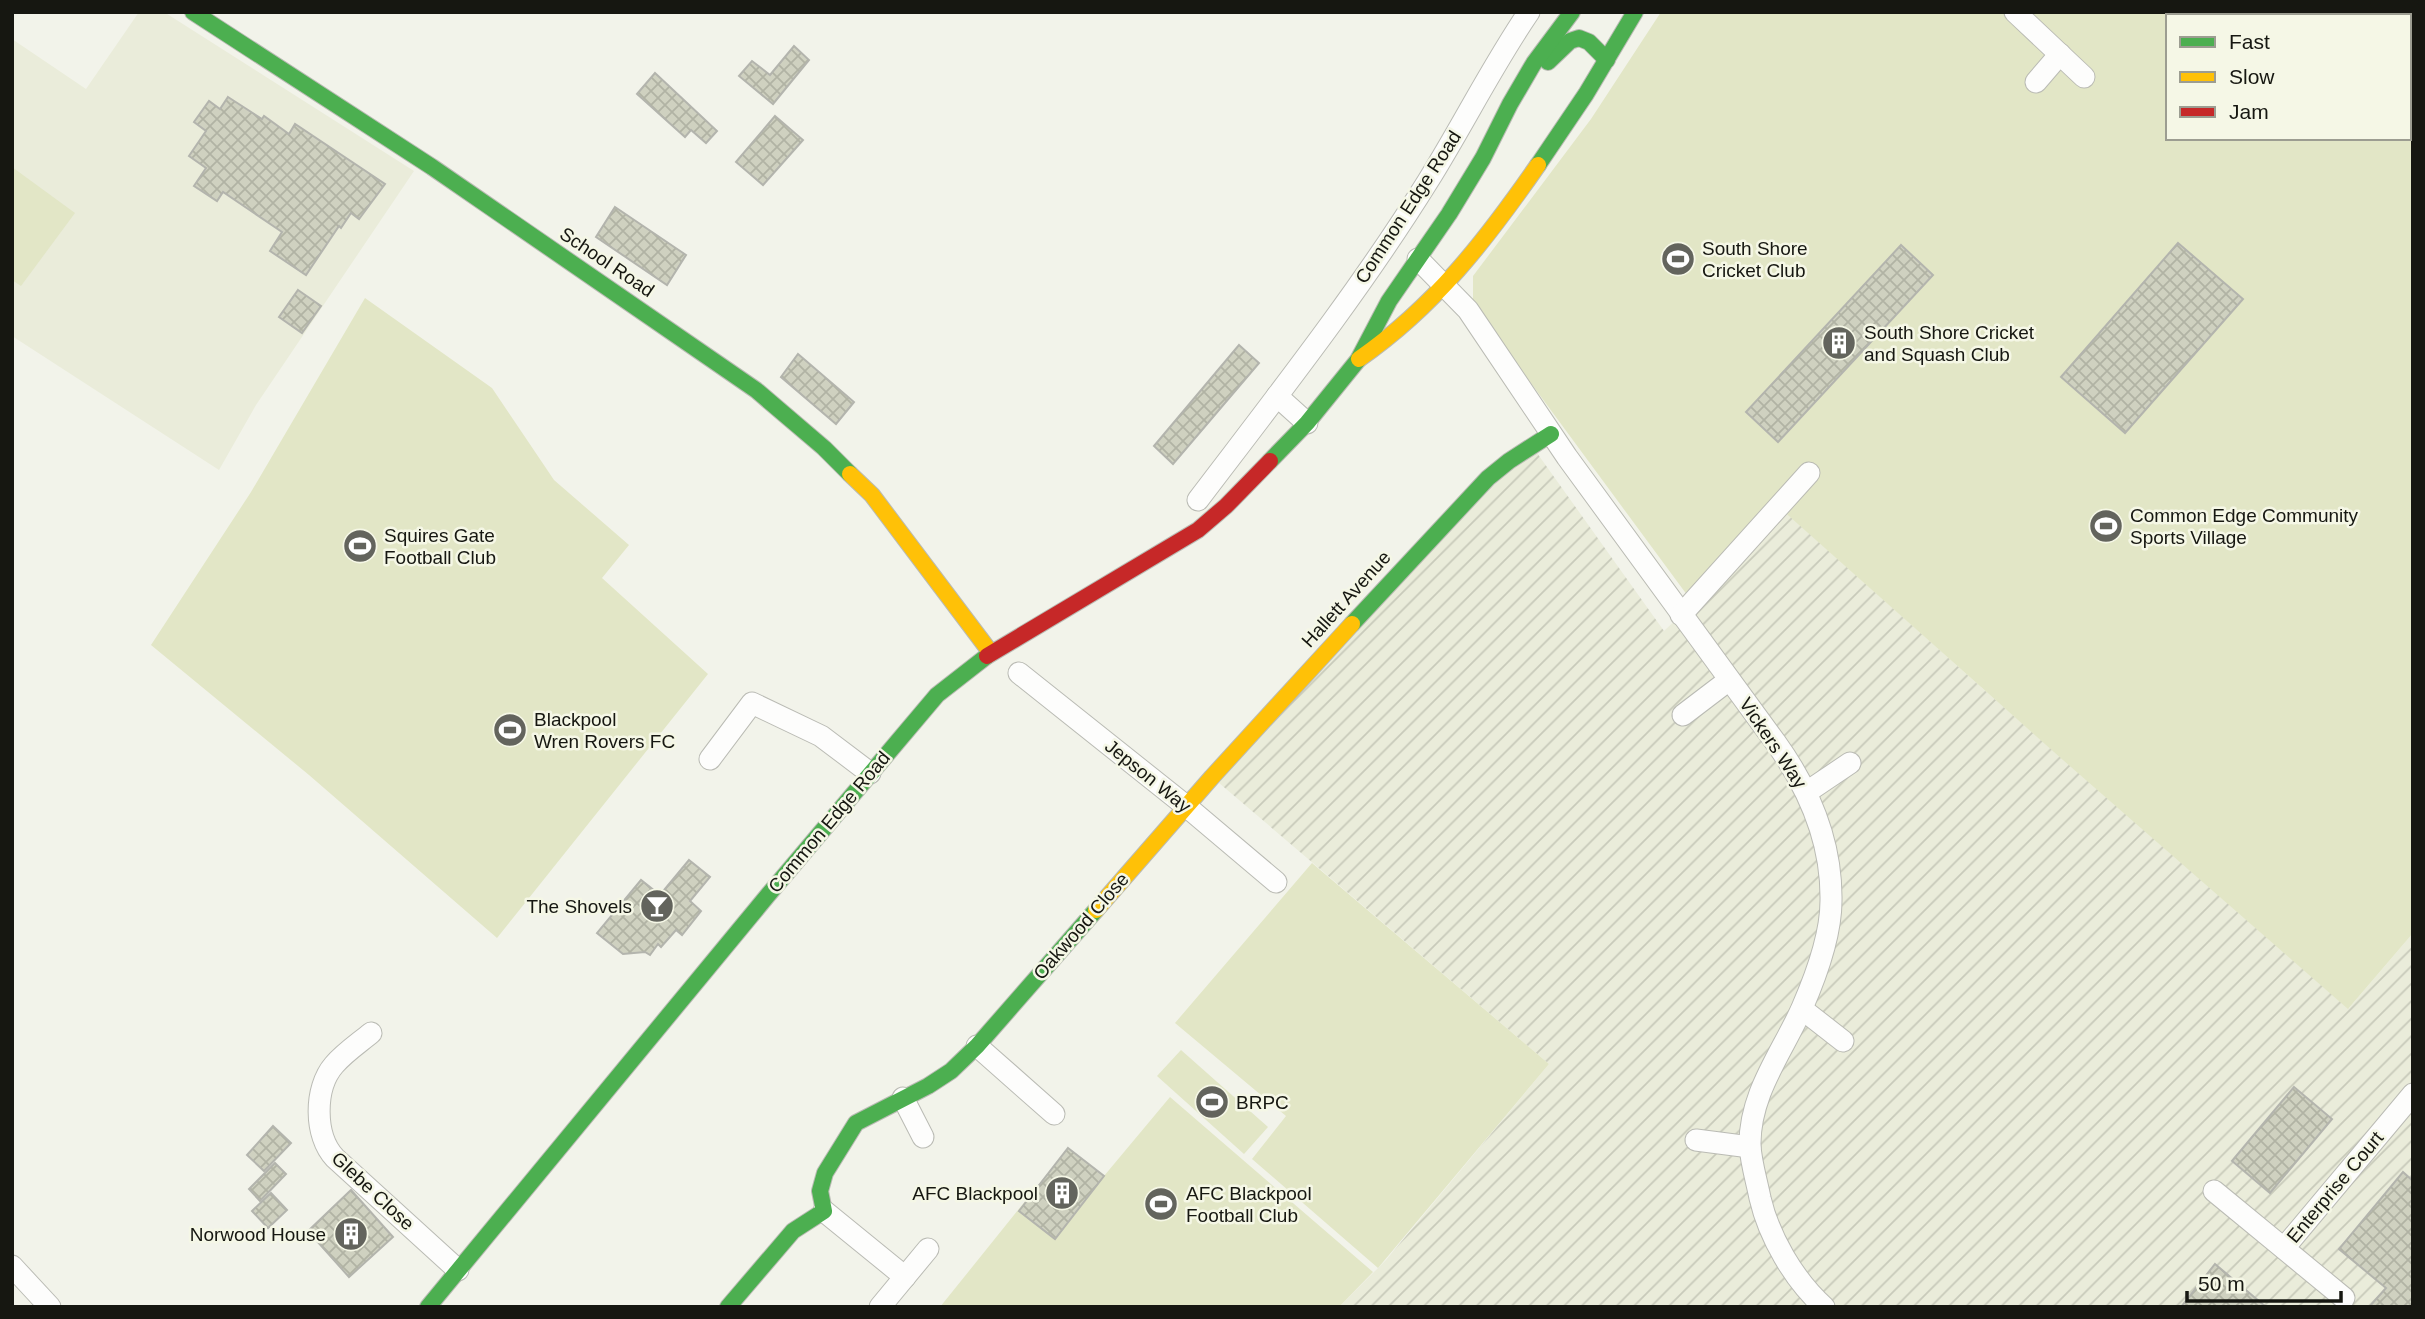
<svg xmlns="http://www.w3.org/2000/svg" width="2425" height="1319" viewBox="0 0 2425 1319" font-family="Helvetica,sans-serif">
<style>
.built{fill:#eaecda}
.industrial{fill:url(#industrial-furrows)}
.pitch{fill:#e2e6c6;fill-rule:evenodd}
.building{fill:url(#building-cross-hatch);stroke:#b3b4ad;stroke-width:2}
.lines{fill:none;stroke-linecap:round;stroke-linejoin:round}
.street-casing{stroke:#babbb4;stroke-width:23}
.fast-casing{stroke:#babbb4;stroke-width:18}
.slow-casing{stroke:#babbb4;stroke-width:18}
.jam-casing{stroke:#babbb4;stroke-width:18}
.street{stroke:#fdfdfc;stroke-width:21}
.fast{stroke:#4caf50;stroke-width:16}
.slow{stroke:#ffc107;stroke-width:16}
.jam{stroke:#c62828;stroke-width:16}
.labels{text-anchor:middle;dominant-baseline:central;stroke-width:5;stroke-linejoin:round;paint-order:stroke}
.street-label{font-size:19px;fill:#161711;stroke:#f5f7e6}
.poi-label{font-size:19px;fill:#161711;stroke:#f5f7e6;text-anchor:start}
</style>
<defs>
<pattern id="industrial-furrows" width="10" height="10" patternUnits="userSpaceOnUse" patternTransform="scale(1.75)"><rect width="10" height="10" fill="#eaecda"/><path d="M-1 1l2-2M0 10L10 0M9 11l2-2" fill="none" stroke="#c8caba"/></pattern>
<pattern id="building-cross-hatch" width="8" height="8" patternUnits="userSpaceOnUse" patternTransform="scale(1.75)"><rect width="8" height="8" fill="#cfd1c0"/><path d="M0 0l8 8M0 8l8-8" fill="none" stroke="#b1b3a4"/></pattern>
</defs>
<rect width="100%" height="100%" fill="#f2f3ea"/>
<path class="built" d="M139,12H164L414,171L256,405L219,470L12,336V39L86,89Z"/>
<path class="industrial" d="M1532,446L1664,631L1681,615L1780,507L1983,689L2349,1008L2413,933V1307H1339L1386,1260L1549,1064L1212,777Z"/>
<g class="pitch">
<path d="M1661,12H2413V933L2348,1009L2063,760L1780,508L1693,603L1488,325L1473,302V276L1591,119ZM2168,16H2409V138H2168Z"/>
<path d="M12,167L75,213L21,286L12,280Z"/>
<path d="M365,298L492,388L554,480L629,545L602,578L708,674L497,938L309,775L151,645L251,492Z"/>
<path d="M1312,863L1549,1064L1378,1268L1252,1159L1286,1116L1175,1023Z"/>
<path d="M1181,1050L1268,1127L1244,1154L1157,1076Z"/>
<path d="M1170,1097L1373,1272L1339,1307H940L1068,1148L1104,1176Z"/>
</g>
<g class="building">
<path d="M794,46L809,60L773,104L739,76L752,61L770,75Z"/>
<path d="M655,73L717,131L706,143L691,130L685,137L637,94Z"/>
<path d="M228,97L262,119L264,116L289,134L295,124L385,184L359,219L351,213L341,228L339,226L306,275L270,251L282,232L223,192L217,201L194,186L206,168L189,156L206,131L194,122L209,101L220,109Z"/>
<path d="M775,116L803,140L763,185L736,162Z"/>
<path d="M615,207L686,255L667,285L596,237Z"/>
<path d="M2178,243L2243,299L2125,433L2061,377Z"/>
<path d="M1901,245L1933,275L1778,442L1746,412Z"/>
<path d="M298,290L321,306L302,333L279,317Z"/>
<path d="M1239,345L1259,363L1173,464L1154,446Z"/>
<path d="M798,354L854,402L836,424L781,377Z"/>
<path d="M689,860L710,877L690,901L701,911L682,935L676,930L661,947L658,944L650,955L645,952L623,954L597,933L641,880L660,895Z"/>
<path d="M2294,1087L2332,1119L2270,1193L2232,1161Z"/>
<path d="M273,1126L291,1143L264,1171L247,1155Z"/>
<path d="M1068,1148L1104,1176L1055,1239L1019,1211Z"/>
<path d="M275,1163L286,1174L260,1201L249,1189Z"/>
<path d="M2403,1172L2413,1181V1307H2369L2386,1288L2339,1249Z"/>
<path d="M351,1190L393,1237L349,1277L308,1231Z"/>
<path d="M271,1193L287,1210L268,1228L252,1211Z"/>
<path d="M2215,1264L2266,1307H2181Z"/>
</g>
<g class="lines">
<g class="street-casing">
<g id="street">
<path d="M2015,12L2084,77"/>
<path d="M2036,82L2060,54"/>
<path d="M1418,259L1468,310L1567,457L1776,743C1809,789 1832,843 1831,901C1831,936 1816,976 1802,1008C1782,1053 1749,1094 1750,1146C1751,1163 1757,1182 1760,1198C1769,1237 1794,1280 1824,1307"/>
<path d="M1277,396L1307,423"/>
<path d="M1198,500C1277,396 1359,292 1428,181C1463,125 1492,66 1529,12"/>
<path d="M1681,615L1809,473"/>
<path d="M1019,673L1186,806L1276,882"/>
<path d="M1683,715L1729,680"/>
<path d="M710,759L752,703L821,736L870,773"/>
<path d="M1807,792L1850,763"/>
<path d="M1802,1009L1843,1041"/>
<path d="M371,1033C359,1043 344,1053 334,1065C314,1088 314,1136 335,1158L458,1270"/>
<path d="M977,1046L1054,1114"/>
<path d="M903,1098L923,1137"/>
<path d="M1696,1140L1750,1147"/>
<path d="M2214,1191L2344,1298"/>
<path d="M824,1211L905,1277"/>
<path d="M2284,1248L2413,1094"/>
<path d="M12,1266L50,1307"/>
<path d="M880,1307L928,1249"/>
</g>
</g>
<g class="fast-casing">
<g id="fast">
<path d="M193,12L432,167L756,390L824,448L850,474"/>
<path d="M1548,62L1570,41L1579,38L1589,42L1607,60"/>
<path d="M1538,165L1586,94L1635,12"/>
<path d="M1270,461L1307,423L1358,360L1389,301L1449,214L1483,158L1510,104L1534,63L1572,12"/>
<path d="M1352,624L1488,478L1509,461L1551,434"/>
<path d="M428,1307L768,895L937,695L987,656"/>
<path d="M728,1307L793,1231L824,1211L820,1191L825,1173L856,1123L928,1086L951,1071L977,1046L1096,910"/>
</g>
</g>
<g class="slow-casing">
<g id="slow">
<path d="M1359,359C1435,306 1486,240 1538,165"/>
<path d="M850,474L872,495L991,653"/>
<path d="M1096,910L1212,777L1352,624"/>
</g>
</g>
<g class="jam-casing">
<path id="jam" d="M987,656L1198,530L1226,506L1270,461"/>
</g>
<use href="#street" class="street"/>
<use href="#fast" class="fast"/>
<use href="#slow" class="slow"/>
<use href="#jam" class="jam"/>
</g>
<defs>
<g id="stadium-disc" transform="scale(1.75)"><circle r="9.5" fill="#63645d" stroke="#f5f7e6"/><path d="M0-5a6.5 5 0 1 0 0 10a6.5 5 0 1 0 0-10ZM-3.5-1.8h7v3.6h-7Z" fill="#fff"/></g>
<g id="building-disc" transform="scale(1.75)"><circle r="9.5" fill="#63645d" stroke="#f5f7e6"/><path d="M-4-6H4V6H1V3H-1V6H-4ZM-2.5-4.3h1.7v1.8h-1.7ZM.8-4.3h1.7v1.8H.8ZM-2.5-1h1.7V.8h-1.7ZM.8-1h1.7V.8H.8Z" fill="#fff"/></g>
<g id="bar-disc" transform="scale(1.75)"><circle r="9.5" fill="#63645d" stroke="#f5f7e6"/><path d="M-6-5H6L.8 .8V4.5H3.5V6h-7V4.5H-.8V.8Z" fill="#fff"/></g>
</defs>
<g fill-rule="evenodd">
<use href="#stadium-disc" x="1678" y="259"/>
<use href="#building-disc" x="1839" y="343"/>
<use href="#stadium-disc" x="2106" y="526"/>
<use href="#stadium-disc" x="360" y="546"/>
<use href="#stadium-disc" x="510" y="730"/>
<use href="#bar-disc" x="657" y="906"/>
<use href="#stadium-disc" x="1212" y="1102"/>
<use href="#building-disc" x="1062" y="1193"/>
<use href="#stadium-disc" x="1161" y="1204"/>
<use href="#building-disc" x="351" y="1234"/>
</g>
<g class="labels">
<g class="street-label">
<text transform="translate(1408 207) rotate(-57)">Common Edge Road</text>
<text transform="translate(607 262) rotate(34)">School Road</text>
<text transform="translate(1346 599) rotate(-48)">Hallett Avenue</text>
<text transform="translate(1773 743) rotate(56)">Vickers Way</text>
<text transform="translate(1148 776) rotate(39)">Jepson Way</text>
<text transform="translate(829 822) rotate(-50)">Common Edge Road</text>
<text transform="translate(1081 926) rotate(-49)">Oakwood Close</text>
<text transform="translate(2335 1187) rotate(-50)">Enterprise Court</text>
<text transform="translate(373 1191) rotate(43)">Glebe Close</text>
</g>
<g class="poi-label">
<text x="1702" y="248">South Shore<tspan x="1702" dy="22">Cricket Club</tspan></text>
<text x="1864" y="332">South Shore Cricket<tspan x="1864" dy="22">and Squash Club</tspan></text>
<text x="2130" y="515">Common Edge Community<tspan x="2130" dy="22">Sports Village</tspan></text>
<text x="384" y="535">Squires Gate<tspan x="384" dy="22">Football Club</tspan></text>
<text x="534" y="719">Blackpool<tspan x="534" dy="22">Wren Rovers FC</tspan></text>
<text x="632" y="906" text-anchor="end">The Shovels</text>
<text x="1236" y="1102">BRPC</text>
<text x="1038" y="1193" text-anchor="end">AFC Blackpool</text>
<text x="1186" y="1193">AFC Blackpool<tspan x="1186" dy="22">Football Club</tspan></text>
<text x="326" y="1234" text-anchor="end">Norwood House</text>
</g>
</g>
<rect width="2425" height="1319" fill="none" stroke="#161711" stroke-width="28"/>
<rect x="2166" y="14" width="245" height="126" fill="#f5f7e6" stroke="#9c9d91" stroke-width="2"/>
<rect x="2180" y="37" width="35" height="10" fill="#4caf50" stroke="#9c9d91" stroke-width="2"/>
<text x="2229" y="49" font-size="21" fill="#161711">Fast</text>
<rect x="2180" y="72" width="35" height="10" fill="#ffc107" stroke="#9c9d91" stroke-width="2"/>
<text x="2229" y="84" font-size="21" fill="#161711">Slow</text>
<rect x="2180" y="107" width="35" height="10" fill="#c62828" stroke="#9c9d91" stroke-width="2"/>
<text x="2229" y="119" font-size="21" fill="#161711">Jam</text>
<path d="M2187 1291v10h154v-10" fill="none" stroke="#161711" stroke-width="3.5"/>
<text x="2198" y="1291" font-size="21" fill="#161711" stroke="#f5f7e6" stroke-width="5" paint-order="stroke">50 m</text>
</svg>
